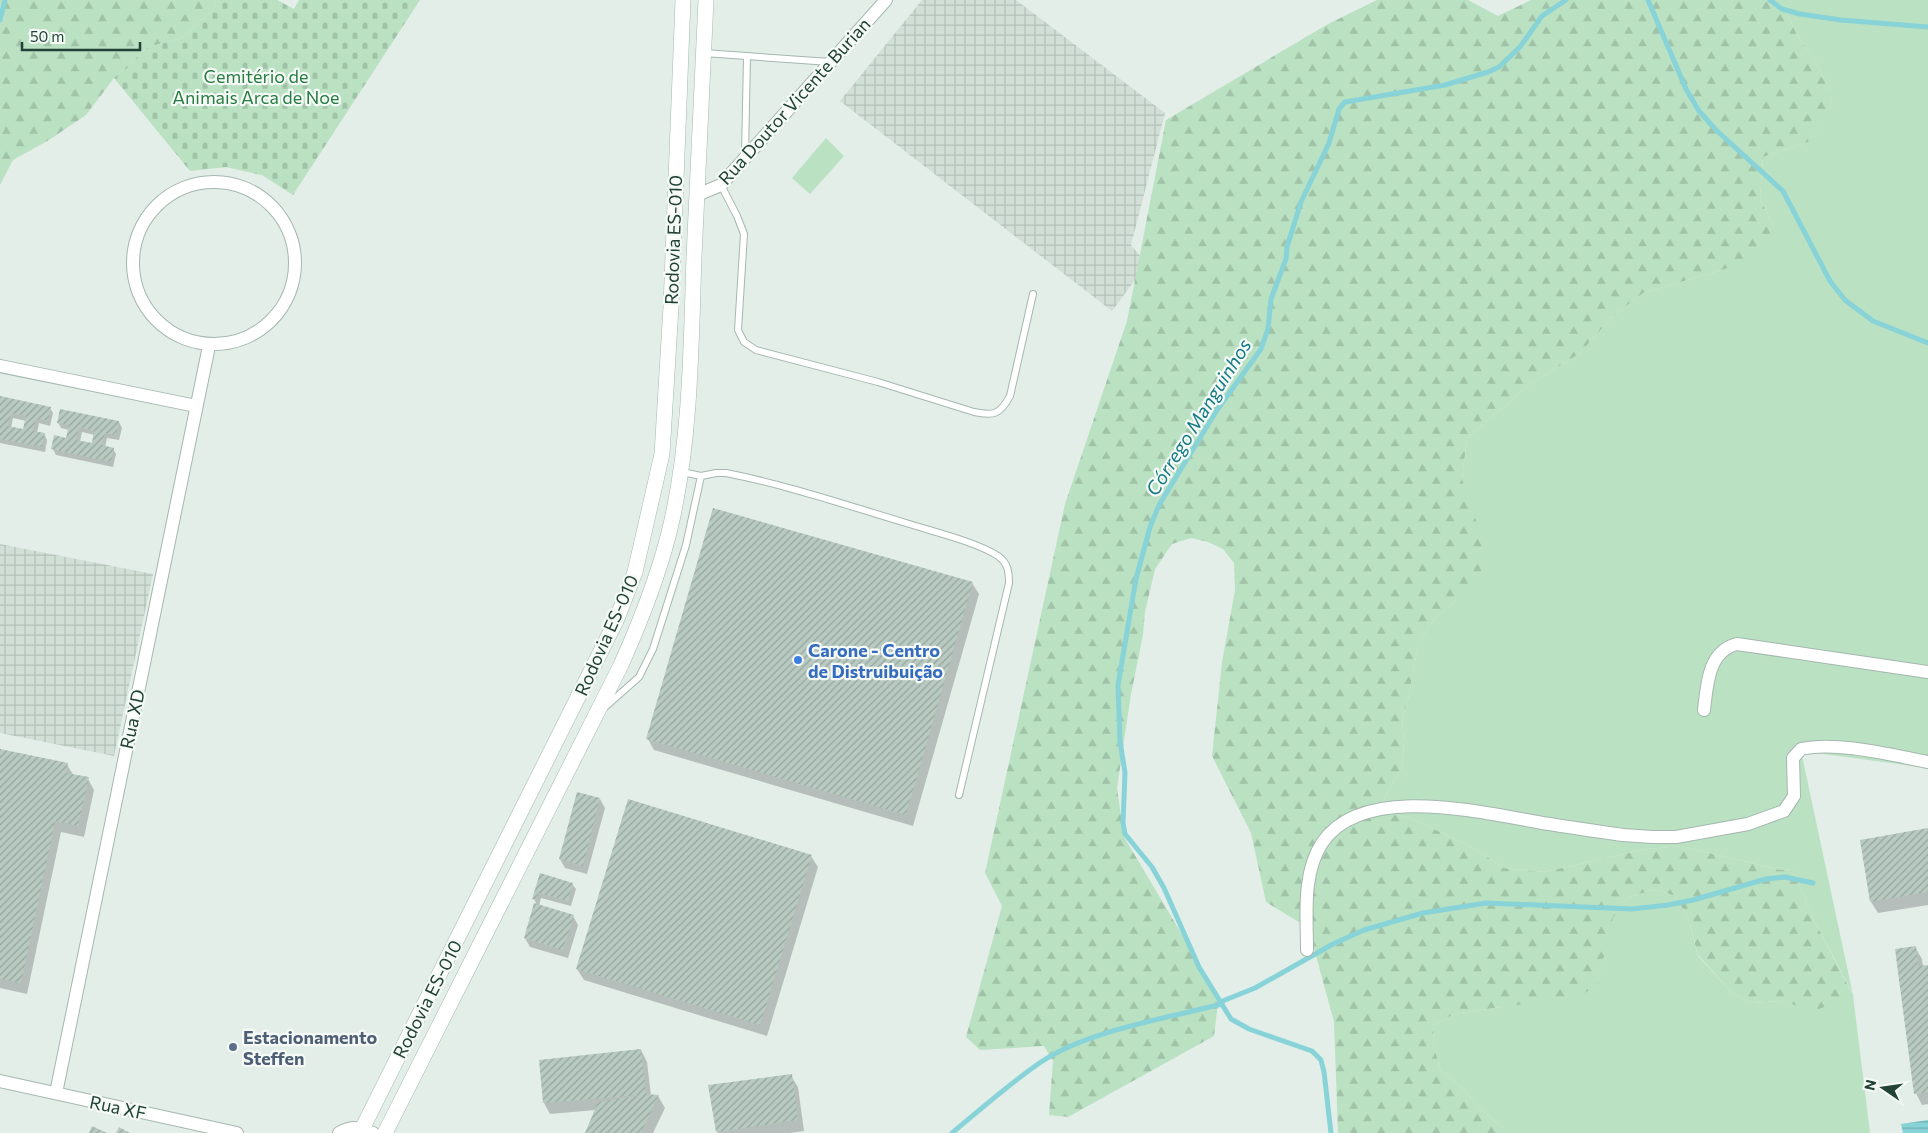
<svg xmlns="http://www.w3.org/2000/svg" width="1928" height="1133" viewBox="0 0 1928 1133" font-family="Commissioner,sans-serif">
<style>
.industrial{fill:url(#industrial-grid)}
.green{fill:#bae1c2}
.forest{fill:url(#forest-firs)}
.cemetery{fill:url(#cemetery-stones)}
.water{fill:url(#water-rules)}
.shadow{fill:#0003;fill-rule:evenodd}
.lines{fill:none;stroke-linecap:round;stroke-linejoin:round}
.stream{stroke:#87d3d8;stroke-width:5}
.building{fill:url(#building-hatch);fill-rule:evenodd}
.service-casing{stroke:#a5b7b0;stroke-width:8}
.minor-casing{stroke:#a5b7b0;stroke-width:14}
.secondary-casing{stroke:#a1bbb0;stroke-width:16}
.service{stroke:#fff;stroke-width:6}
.minor{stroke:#fff;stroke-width:12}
.secondary{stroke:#fff;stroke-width:15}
.shop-dot{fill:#3f7fe0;stroke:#f5faf7;stroke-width:2}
.service-dot{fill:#5c6f8a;stroke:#f5faf7;stroke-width:2}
.labels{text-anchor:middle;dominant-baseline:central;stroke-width:4.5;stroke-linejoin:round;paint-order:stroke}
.park-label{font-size:18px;fill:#277d41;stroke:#f5faf7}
.street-label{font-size:18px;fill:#214236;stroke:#f5faf7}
.shop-label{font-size:18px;font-weight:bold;fill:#366cbe;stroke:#f5faf7;text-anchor:start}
.service-label{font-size:18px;font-weight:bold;fill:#4e5e75;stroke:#f5faf7;text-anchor:start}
.water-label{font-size:19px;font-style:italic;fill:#147b84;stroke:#f5faf7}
</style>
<defs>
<pattern id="industrial-grid" width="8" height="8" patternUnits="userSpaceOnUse" patternTransform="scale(1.25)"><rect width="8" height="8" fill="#d1dfd7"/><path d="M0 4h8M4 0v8" fill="none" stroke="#b3c1b9"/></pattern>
<pattern id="forest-firs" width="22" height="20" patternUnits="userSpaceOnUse" patternTransform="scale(1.25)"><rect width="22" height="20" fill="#bae1c2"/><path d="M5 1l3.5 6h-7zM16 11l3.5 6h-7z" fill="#a0c2a7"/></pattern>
<pattern id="cemetery-stones" width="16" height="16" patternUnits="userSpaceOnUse" patternTransform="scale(1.25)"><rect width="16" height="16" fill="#bae1c2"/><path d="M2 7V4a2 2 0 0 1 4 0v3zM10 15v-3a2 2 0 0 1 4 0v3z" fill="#a0c2a7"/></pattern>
<pattern id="water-rules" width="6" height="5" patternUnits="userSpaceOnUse" patternTransform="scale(1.25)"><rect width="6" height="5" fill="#87d3d8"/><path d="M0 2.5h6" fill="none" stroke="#6eadb0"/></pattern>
<pattern id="building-hatch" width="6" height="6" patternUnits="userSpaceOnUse" patternTransform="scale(1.25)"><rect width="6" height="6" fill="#b8cac1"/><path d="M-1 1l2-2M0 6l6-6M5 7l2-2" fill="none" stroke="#95a69e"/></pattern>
</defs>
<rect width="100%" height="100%" fill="#e3eee9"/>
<g class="industrial">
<path d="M922,0H1016L1165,113L1131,245L1147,264L1112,311L840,101Z"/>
<path d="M0,544L153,574L114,756L0,733Z"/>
</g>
<g class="green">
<path d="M1791,0H1928V768L1801,751L1853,995L1870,1133H1509L1482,1110L1460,1086L1441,1070L1433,1045L1434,1025L1454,1014L1501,1007L1597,986L1612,918L1627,898L1655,889L1675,896L1688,917L1698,956L1732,993L1752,1003L1778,1001L1817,1009L1853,994L1812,916L1792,869L1780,870L1681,846L1647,849L1544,872L1504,868L1470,846L1410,818L1391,814L1384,799L1402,767L1404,742L1402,719L1408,700L1418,646L1434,619L1456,600L1470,508L1462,479L1467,438L1532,383L1579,354L1612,317L1643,293L1725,269L1774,227L1760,199L1763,157L1808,142L1830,112L1831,93L1815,60L1798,37L1787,14Z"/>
<path d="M826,138L844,156L810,194L792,178Z"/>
</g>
<g class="forest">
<path d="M0,0H217L213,10L182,38L148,47L114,78L86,115L49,140L13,160L0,185Z"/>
<path d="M1377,0H1468L1498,16L1531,0H1791L1787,14L1798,37L1815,60L1831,93L1830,113L1808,142L1763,157L1760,199L1774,227L1767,248L1725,269L1643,293L1612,317L1579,354L1532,383L1467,438L1462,479L1483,541L1481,574L1456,600L1434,619L1418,646L1408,700L1402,719L1404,742L1402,767L1384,799L1391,814L1410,818L1470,846L1504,868L1544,872L1647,849L1681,846L1780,870L1792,869L1812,916L1853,995L1817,1010L1778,1001L1752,1003L1732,993L1698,955L1688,917L1675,896L1655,889L1627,898L1613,918L1597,986L1574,999L1501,1007L1454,1014L1434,1025L1433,1045L1441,1070L1460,1086L1482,1110L1509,1133H1338L1334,1022L1312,941L1302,924L1266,902L1251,833L1212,756L1222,662L1235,590L1234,563L1223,549L1208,542L1191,538L1172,544L1155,569L1145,612L1143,635L1131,694L1117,788L1124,837L1190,948L1218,1003L1214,1036L1068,1117L1049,1115L1053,1061L1044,1046L980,1050L966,1037L1002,906L985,873L1065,504L1127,321L1166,120L1328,24Z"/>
</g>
<path class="cemetery" d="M217,0H277L294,9L299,0H420L293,195L262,175L226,167L190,171L114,78L148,47L182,38L213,10Z"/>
<path class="water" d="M1928,1120V1133H1903L1901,1124Z"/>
<g class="shadow">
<path d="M0,397L50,408L53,413L50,426L39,423L37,433L44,434L47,440L45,452L0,443ZM13,418L26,421L24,430L11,428Z"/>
<path d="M58,422H119L122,428L119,440L107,438L105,447L113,449L116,454L113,467L56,455L53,449L67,439L69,430L61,428ZM82,432L95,435L93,445L80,442Z"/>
<path d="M972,583L979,594L913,826L654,750L648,739Z"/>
<path d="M0,750L67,765L74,776L88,779L94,790L84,837L61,832L27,994L0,988Z"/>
<path d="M600,799L605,808L587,874L565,868L560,859Z"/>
<path d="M1928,830V905L1878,913L1871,902Z"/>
<path d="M811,856L818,867L767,1036L584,980L577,969Z"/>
<path d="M541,875L572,884L576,889L571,906L541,898L539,906L573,916L578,925L568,958L530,947L525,938L537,905L534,899Z"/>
<path d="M1915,947L1922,959L1923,967L1928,966V1104L1922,1105L1916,1093Z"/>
<path d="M641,1050L647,1062L651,1096H658L665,1108L653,1133H586L596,1110L550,1114L544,1103Z"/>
<path d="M791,1076L798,1087L804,1131L790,1133H718L717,1131Z"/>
</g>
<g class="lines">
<g class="stream">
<path d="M1648,0L1686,89L1699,111L1716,130L1783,191L1830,281L1845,300L1873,321L1928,343"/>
<path d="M1770,0L1782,9L1800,14L1841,20L1928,27"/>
<path d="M0,20L5,0"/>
<path d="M1220,1002L1255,988L1333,944L1364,930L1423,913L1486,903L1632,909L1668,905L1693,900L1766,879L1785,877L1813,883"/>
<path d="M952,1133C981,1109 1010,1083 1041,1062C1086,1031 1168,1018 1222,1004"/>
<path d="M1331,1133L1324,1072L1321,1060L1312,1051L1249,1029L1231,1019L1199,967L1164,888L1152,867L1125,834L1123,823L1125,773L1120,741L1118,685L1136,579L1150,527L1159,505L1217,410L1261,349L1268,329L1271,299L1286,259L1287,247L1301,202L1329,143L1339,109L1345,102L1445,85L1488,72L1499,67L1520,47L1542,16L1566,0"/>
</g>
</g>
<g class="building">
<path d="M0,396L51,407L48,421L36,418L33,431L45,433L42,447L0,439ZM11,413L26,416L23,429L8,426Z"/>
<path d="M60,409L119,421L116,435L105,433L102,445L114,448L111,462L51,449L54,435L66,438L69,425L57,423ZM79,427L94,431L92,443L76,440Z"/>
<path d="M713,508L973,582L906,815L646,739Z"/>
<path d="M0,749L68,763L66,773L89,777L78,826L55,821L21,983L0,979Z"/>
<path d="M577,792L600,798L583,866L559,859Z"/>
<path d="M628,799L812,855L760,1025L576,969Z"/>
<path d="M1928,828V892L1870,902L1860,840Z"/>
<path d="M540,873L573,883L568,901L539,893L536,900L532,899Z"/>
<path d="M534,903L574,915L563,950L524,938Z"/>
<path d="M1916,946L1918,966L1928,965V1092L1914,1094L1895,949Z"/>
<path d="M641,1049L646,1094L659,1095L641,1133H585L598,1102L641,1095L543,1103L539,1060Z"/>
<path d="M792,1074L798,1120L716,1132L708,1085Z"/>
<path d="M92,1126L107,1133H89Z"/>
<path d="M119,1127L130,1133H116Z"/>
</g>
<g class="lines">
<g class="service-casing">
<g id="service">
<path d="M704,53L830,62"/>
<path d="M745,155L747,57"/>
<path d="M721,185L737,216L744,234L738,330L744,342L756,350L878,382L974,412C993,416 1000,415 1010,396L1033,294"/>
<path d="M701,476L716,473H726C787,485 846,505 906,523C931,531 977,542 998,556C1008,563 1009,572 1009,583L959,795"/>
<path d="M604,708L639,677L653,649L686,545L701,476L682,472"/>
</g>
</g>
<g class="minor-casing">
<g id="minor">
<circle cx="214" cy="263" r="81"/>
<path d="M697,195L721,185L886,0"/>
<path d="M0,366L196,406"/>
<path d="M1704,710C1707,685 1708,651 1737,644L1928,672"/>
<path d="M1307,950C1307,915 1302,874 1322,843C1362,783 1479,812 1537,822C1566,827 1595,831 1623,835L1652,837H1676L1748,824L1784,811L1794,796L1793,758L1801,749C1838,741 1891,755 1928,762"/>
<path d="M0,1081L237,1133"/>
<path d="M56,1093L209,346"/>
<path d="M339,1133C351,1126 360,1127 373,1133"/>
</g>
</g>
<g class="secondary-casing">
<g id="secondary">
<path d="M360,1133L616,621L635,572L662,454L671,307L683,0"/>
<path d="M385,1133L621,665C642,618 661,570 672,520C691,434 691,344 694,257C698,171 702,86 706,0"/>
</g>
</g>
<use href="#service" class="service"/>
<use href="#minor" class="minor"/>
<use href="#secondary" class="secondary"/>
</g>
<circle class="shop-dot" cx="798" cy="660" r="5"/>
<circle class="service-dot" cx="233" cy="1047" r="5"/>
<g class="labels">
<g class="park-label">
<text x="256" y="76">Cemitério de<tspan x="256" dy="21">Animais Arca de Noe</tspan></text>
</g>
<g class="street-label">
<text transform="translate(794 101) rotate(-48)">Rua Doutor Vicente Burian</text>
<text transform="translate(673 240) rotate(-88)">Rodovia ES-010</text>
<text transform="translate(606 635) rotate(-66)">Rodovia ES-010</text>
<text transform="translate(132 719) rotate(-78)">Rua XD</text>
<text transform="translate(427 999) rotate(-63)">Rodovia ES-010</text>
<text transform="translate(118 1107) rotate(12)">Rua XF</text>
</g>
<g class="shop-label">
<text x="808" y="650">Carone - Centro<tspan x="808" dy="21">de Distruibuição</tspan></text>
</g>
<g class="service-label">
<text x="243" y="1037">Estacionamento<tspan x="243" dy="21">Steffen</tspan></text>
</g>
<g class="water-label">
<text transform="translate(1198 417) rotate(-58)">Córrego Manguinhos</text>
</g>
</g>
<g transform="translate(1883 1088) rotate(283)" stroke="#f5faf7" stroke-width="4" paint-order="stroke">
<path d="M0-4L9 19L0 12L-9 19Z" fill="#214236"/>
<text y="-8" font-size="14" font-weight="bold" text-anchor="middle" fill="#214236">N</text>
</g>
<path d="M22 42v8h118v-8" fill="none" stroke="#214236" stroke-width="2.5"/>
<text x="30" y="42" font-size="15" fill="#214236" stroke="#f5faf7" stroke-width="4" paint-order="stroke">50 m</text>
</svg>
